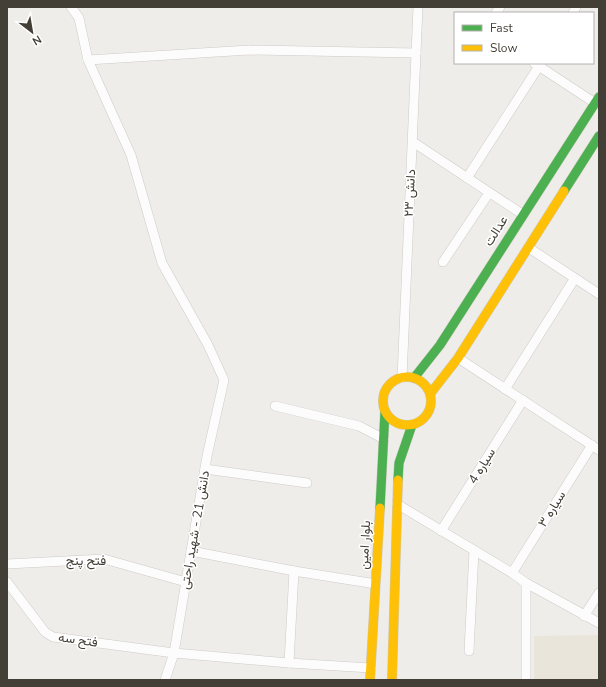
<svg xmlns="http://www.w3.org/2000/svg" width="606" height="687" viewBox="0 0 606 687" font-family="'Nunito Sans',Vazirmatn,sans-serif">
<style>
.education{fill:#e9e5da}
.lines{fill:none;stroke-linecap:round;stroke-linejoin:round}
.street-casing{stroke:#cdcbc7;stroke-width:10}
.fast-casing{stroke:#cdcac1;stroke-width:10}
.slow-casing{stroke:#cdcac1;stroke-width:10}
.street{stroke:#fdfcfc;stroke-width:9}
.fast{stroke:#4caf50;stroke-width:9}
.slow{stroke:#ffc107;stroke-width:9}
.labels{text-anchor:middle;dominant-baseline:central;stroke-width:3;stroke-linejoin:round;paint-order:stroke}
.street-label{font-size:13px;fill:#443f36;stroke:#fff}
</style>
<rect width="100%" height="100%" fill="#efedea"/>
<path class="education" d="M599,635V680H534V636Z"/>
<g class="lines">
<g class="street-casing">
<g id="street">
<path d="M71,7L79,18L88,60L131,155L162,263L208,345L224,380L207,456L174,653L165,680"/>
<path d="M496,13L500,7"/>
<path d="M573,13L576,7"/>
<path d="M88,60L249,50L416,53"/>
<path d="M534,63L595,103"/>
<path d="M413,142L522,214"/>
<path d="M467,178L541,63"/>
<path d="M529,248L599,294"/>
<path d="M443,262L489,193"/>
<path d="M458,358L599,450"/>
<path d="M402,378L418,7"/>
<path d="M505,389L575,278"/>
<path d="M275,406L359,426L384,439"/>
<path d="M205,469L307,483"/>
<path d="M397,504L512,573L526,583L599,623"/>
<path d="M441,531L523,400"/>
<path d="M191,551L294,571"/>
<path d="M7,564L104,559L186,582"/>
<path d="M512,573L592,445"/>
<path d="M7,582L45,632L53,637L174,653L289,663L371,668"/>
<path d="M526,583V680"/>
<path d="M584,616L599,593"/>
<path d="M469,651L474,550"/>
<path d="M289,663L294,571L376,584"/>
</g>
</g>
<g class="fast-casing">
<g id="fast">
<path d="M564,191L599,136"/>
<path d="M414,378L440,345L599,97"/>
<path d="M398,480L399,463L412,425"/>
<path d="M380,508L385,411"/>
</g>
</g>
<g class="slow-casing">
<g id="slow">
<circle cx="407" cy="401" r="24"/>
<path d="M430,394L458,358L564,191"/>
<path d="M370,680L380,508"/>
<path d="M392,680L398,480"/>
</g>
</g>
<use href="#street" class="street"/>
<use href="#fast" class="fast"/>
<use href="#slow" class="slow"/>
</g>
<g class="labels">
<g class="street-label">
<text transform="translate(410 193) rotate(-87)">دانش ۲۳</text>
<text transform="translate(496 231) rotate(-58)">عدالت</text>
<text transform="translate(482 466) rotate(-58)">سیاره 4</text>
<text transform="translate(552 509) rotate(-58)">سیاره ۳</text>
<text transform="translate(195 530) rotate(-80)">دانش 21 - شهید راحتی</text>
<text transform="translate(365 545) rotate(-87)">بلوار امین</text>
<text x="86" y="561">فتح پنج</text>
<text transform="translate(78 640) rotate(8)">فتح سه</text>
</g>
</g>
<rect width="606" height="687" fill="none" stroke="#443f36" stroke-width="16"/>
<rect x="454" y="12" width="140" height="52" fill="#ffffff" stroke="#b4b2af"/>
<rect x="462" y="25" width="20" height="6" fill="#4caf50" stroke="#b4b2af"/>
<text x="490" y="32" font-size="12" fill="#443f36">Fast</text>
<rect x="462" y="45" width="20" height="6" fill="#ffc107" stroke="#b4b2af"/>
<text x="490" y="52" font-size="12" fill="#443f36">Slow</text>
<g transform="translate(32 32) rotate(149)" stroke="#ffffff" stroke-width="3" paint-order="stroke">
<path d="M0-3L7 15L0 10L-7 15Z" fill="#443f36"/>
<text y="-6" font-size="11" font-weight="bold" text-anchor="middle" fill="#443f36">N</text>
</g>
</svg>
